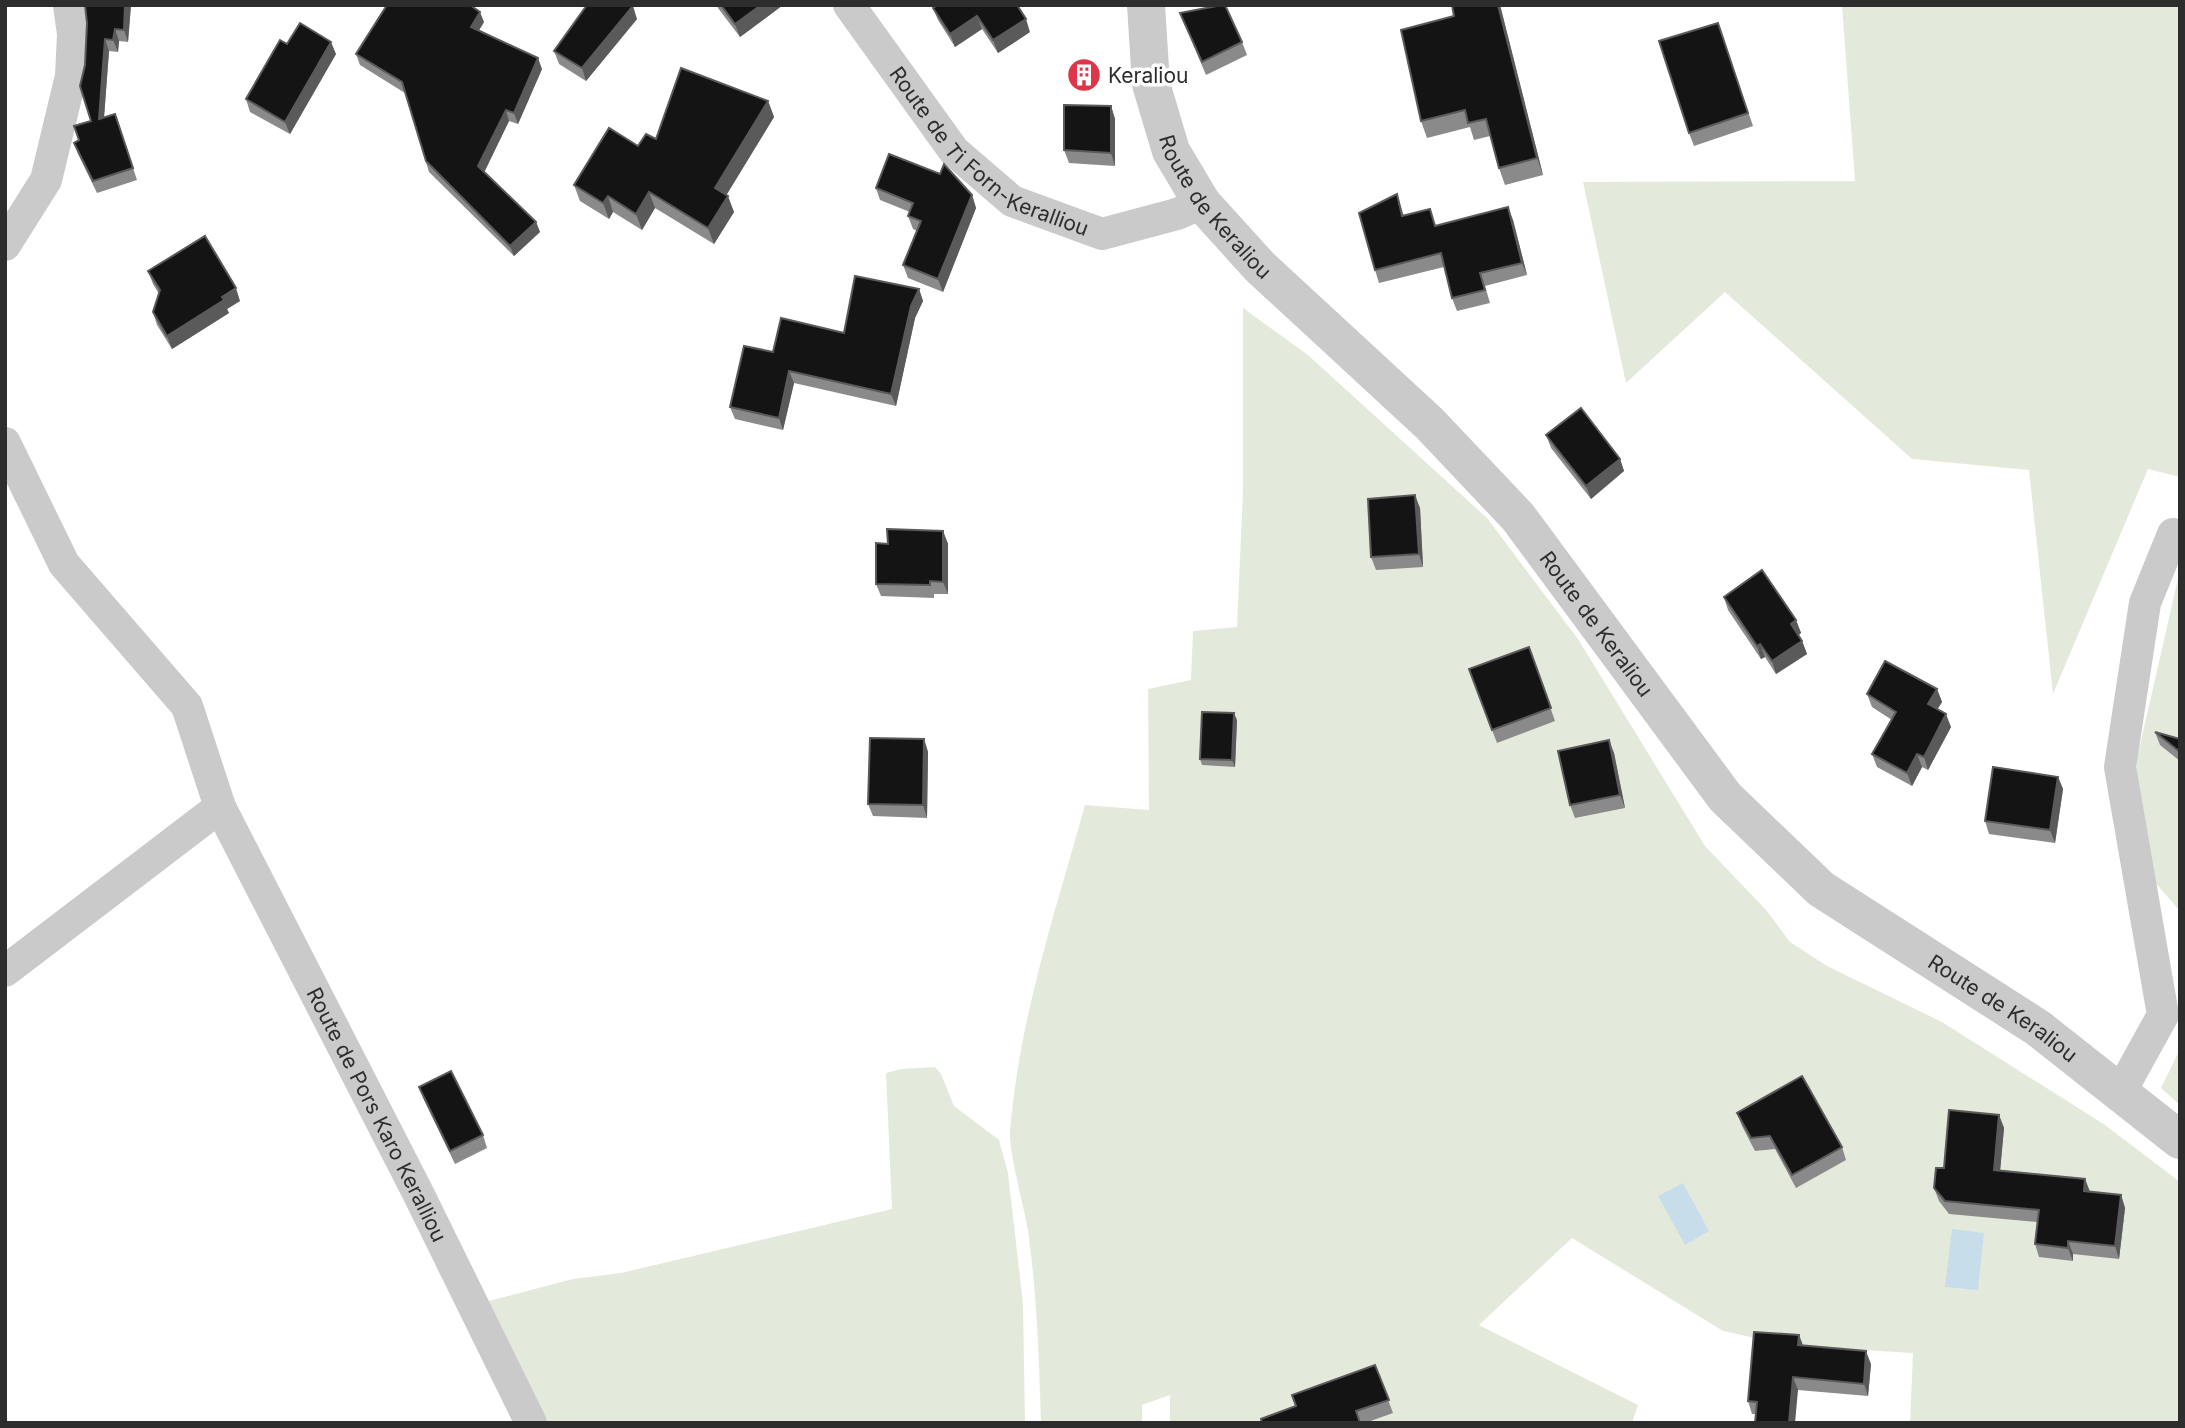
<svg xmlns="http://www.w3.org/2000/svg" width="2185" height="1428" viewBox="0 0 2185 1428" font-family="Inter,sans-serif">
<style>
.green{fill:#e4eadb}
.water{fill:#c7deea}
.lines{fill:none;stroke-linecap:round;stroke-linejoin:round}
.minor{stroke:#cacaca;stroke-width:32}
.tertiary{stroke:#cacaca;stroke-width:38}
.wall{fill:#8a8a8a}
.shaded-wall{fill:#5a5a5a}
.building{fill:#141414;stroke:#5a5a5a;stroke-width:2}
.labels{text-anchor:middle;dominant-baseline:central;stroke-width:7;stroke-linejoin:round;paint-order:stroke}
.poi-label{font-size:21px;fill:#2d2d2d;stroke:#fff;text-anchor:start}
.street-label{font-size:21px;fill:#2d2d2d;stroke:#fff}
</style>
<rect width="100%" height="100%" fill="#fff"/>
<g class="green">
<path d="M1842,5H2180V477L2148,469L2053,694L2029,470L1912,459L1725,292L1626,383L1583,182L1855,181Z"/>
<path d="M1243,308L1308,355L1487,518L1578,639L1705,846L1767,911L1790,942L1827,966L1942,1022L2105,1125L2180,1182V1423H1910L1913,1353L1793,1346L1723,1331L1572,1238L1479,1325L1638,1405L1632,1423H1170V1395L1142,1405V1423H1041C1039,1358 1037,1295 1028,1231C1024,1206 1009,1154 1010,1132C1019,1019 1055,913 1085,805L1149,810L1148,689L1191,680L1193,631L1237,627L1243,491Z"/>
<path d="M2180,570V911L2152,879L2136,778L2137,758Z"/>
<path d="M2180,1049V1105L2161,1088Z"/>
<path d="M935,1067L941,1074L954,1106L999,1140L1008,1173L1023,1304L1025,1423H543L481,1303L573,1279L621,1273L892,1209L886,1073L901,1069Z"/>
</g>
<g class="water">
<path d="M1683,1183L1709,1231L1685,1245L1658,1196Z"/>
<path d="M1952,1229L1984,1233L1978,1290L1945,1287Z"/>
</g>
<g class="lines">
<g class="minor">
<path id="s1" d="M849,5L954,151L1012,201L1102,234L1177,214L1202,203"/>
<path d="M5,245L46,180L71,76L73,34L69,5"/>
<path id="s2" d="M5,443L64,564L187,706L220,807L418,1193L531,1423"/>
<path d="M5,971L220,807"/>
<path d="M2121,1091L2163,1015L2120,767L2145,603L2173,534"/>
</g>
<path class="tertiary" id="s3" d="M1146,5L1151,84L1171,151L1202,203L1260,267L1429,423L1518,517L1725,797L1821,889L2038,1028L2180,1140"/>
</g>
<g class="wall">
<path d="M131,5L128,42L119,41L118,52L109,51L104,117L115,114L137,180L97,193L78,154L74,143L79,140L91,121L85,65L87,23Z"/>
<path d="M717,5H783L740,37L718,8Z"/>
<path d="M937,5L1030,32L998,53L982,29L955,47L938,20L933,8Z"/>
<path d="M1452,5H1500L1543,175L1505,185L1499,168L1490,136L1474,140L1470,127L1427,138L1421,121L1454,16Z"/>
<path d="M1180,13L1242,42L1247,55L1206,75Z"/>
<path d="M637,19L586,81L559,64L554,51Z"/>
<path d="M484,22L479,30L542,69L518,124L509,121L484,172L536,222L540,232L514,256L429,172L405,93L360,65L356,54Z"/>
<path d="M1718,23L1753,126L1694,146L1689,133Z"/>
<path d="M287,44L336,54L290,134L250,112L246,99Z"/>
<path d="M768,101L774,117L726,195L734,212L714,244L655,208L642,230L613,212L609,219L580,201L574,185L638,146Z"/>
<path d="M1111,106L1115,119V166L1069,163L1064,150Z"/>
<path d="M876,188L972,195L976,208L943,292L908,278L903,265L917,231L913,229L908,216L910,212L880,200Z"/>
<path d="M1397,194L1404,216L1436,226L1513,220L1527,275L1485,286L1490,303L1457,311L1452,298L1444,267L1379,283L1375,270Z"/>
<path d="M148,271L240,301L227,309L229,313L172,349L157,325L153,312L159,294L153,284Z"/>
<path d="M919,289L923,301L915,318L896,406L794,383L783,430L735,419L730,407L773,352L844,333Z"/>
<path d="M1546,435L1620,459L1624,471L1591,499L1551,448Z"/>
<path d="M1420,508L1423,567L1376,570L1371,557Z"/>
<path d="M943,531L948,544V594H934V598L881,596L876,584L888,544Z"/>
<path d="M1724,597L1796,620L1801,633L1799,635L1802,641L1807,654L1776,674L1765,657L1761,659L1728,610Z"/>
<path d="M1529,647L1555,721L1497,743L1469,669Z"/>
<path d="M1937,689L1942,702L1937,709L1951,727L1928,770L1922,767L1912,786L1877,767L1872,754L1892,720L1872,707L1867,694Z"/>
<path d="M1237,720L1235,767L1202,765L1200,759Z"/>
<path d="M2155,732L2180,739V761L2160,745Z"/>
<path d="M924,739L928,752L927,818L873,816L868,804Z"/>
<path d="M1614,753L1625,808L1575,818L1570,805Z"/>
<path d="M2058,777L2063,789L2055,843L1989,834L1985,821Z"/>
<path d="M419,1087L483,1135L487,1148L455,1164L424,1100Z"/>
<path d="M1737,1113L1842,1147L1846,1160L1796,1188L1775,1149L1755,1151L1742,1126Z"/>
<path d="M1999,1115L2004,1128L2000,1170L2085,1179L2090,1192L2121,1195L2125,1208L2119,1259L2073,1254V1261L2039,1257L2035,1244L2037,1222L1949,1214L1939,1201L1934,1188L1944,1168Z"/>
<path d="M1799,1335L1803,1346L1871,1364L1868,1396L1798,1390L1756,1414H1752L1748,1401Z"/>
<path d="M1375,1365L1393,1413L1365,1423H1262Z"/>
</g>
<g class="shaded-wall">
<path d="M125,5H131L128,42L124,30Z"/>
<path d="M761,5H783L740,37L735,24Z"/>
<path d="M1498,5H1500L1543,175L1537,158Z"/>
<path d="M633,6L637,19L586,81L582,68Z"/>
<path d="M480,12L484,22L475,37L471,27Z"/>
<path d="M977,16L982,29L955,47L950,34Z"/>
<path d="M1026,19L1030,32L998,53L993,40Z"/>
<path d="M115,29L119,41L118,52L113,40Z"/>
<path d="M105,39L109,51L103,131L99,119Z"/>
<path d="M331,42L336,54L290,134L285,122Z"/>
<path d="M538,58L542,69L518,124L514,113Z"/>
<path d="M768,101L774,117L721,204L715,188Z"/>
<path d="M1111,106L1115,119V166L1111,153Z"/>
<path d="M506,110L509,121L482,177L478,166Z"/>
<path d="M649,192L655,208L642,230L636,214Z"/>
<path d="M972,195L976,208L943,292L938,279Z"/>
<path d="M608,196L613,212L609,219L603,203Z"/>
<path d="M728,196L734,212L714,244L708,228Z"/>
<path d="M1508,207L1513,220L1527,275L1522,263Z"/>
<path d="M536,222L540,232L514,256L510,246Z"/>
<path d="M236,288L240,301L227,309L229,313L172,349L167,336Z"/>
<path d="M919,289L923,301L915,318L896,406L891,394L911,306Z"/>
<path d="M789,371L794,383L783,430L779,418Z"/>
<path d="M1620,459L1624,471L1591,499L1586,486Z"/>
<path d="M1415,495L1420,508L1423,567L1419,554Z"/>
<path d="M943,531L948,544V594L943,582Z"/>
<path d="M1796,620L1801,633L1796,637L1791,624Z"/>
<path d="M1802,641L1807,654L1776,674L1772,661Z"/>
<path d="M1760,644L1765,657L1761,659L1757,646Z"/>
<path d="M1937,689L1942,702L1933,717L1928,704Z"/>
<path d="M1234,713L1237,720L1235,767L1232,760Z"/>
<path d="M1946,714L1951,727L1928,770L1924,757Z"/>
<path d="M924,739L928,752L927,818L923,805Z"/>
<path d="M1609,740L1614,753L1625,808L1620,795Z"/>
<path d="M1917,754L1922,767L1912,786L1907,773Z"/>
<path d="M2058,777L2063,789L2055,843L2050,830Z"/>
<path d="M1999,1115L2004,1128L1999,1183L1994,1170Z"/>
<path d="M2085,1179L2090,1192L2084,1191Z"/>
<path d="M2121,1195L2125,1208L2119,1259L2115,1246Z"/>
<path d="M2068,1241L2073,1254V1261L2068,1248Z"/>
<path d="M1799,1335L1804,1348L1798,1345Z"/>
<path d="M1866,1351L1871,1364L1868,1396L1864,1384Z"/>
<path d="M1793,1377L1798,1390L1795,1423H1789Z"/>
</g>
<g class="building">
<path d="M85,5H125L124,30L115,29L113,40L105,39L99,119L115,114L133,168L93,181L74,143L79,140L74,126L91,121L80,86L85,65L87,23Z"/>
<path d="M387,5H470L480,12L471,27L538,58L514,113L506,110L478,166L536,222L510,246L426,161L402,82L356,54Z"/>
<path d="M587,5L633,6L582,68L554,51Z"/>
<path d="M721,5H761L735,24Z"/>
<path d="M937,5H1017L1026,19L993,40L977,16L950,34L933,8Z"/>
<path d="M1222,5H1225L1242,42L1202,62L1180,13Z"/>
<path d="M1452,5H1498L1537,158L1499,168L1486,119L1468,123L1465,110L1421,121L1401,30L1454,16Z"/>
<path d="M300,23L331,42L285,122L246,99L280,40L287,44Z"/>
<path d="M1718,23L1748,113L1689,133L1659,41Z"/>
<path d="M681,68L768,101L715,188L728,196L708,228L649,192L636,214L608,196L603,203L574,185L609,128L638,146L646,134L656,139Z"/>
<path d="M1064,105L1111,106V153L1064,150Z"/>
<path d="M889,154L940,174L944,164L972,195L938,279L903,265L921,221L908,216L913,203L876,188Z"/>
<path d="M1397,194L1402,216L1430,209L1435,226L1508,207L1522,263L1480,273L1485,290L1452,298L1441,253L1375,270L1359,213Z"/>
<path d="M205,236L236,288L222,297L224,300L167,336L153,312L160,290L148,271Z"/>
<path d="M855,276L919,289L911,306L891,394L789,371L779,418L730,407L744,346L773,352L781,318L844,333Z"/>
<path d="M1581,408L1620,459L1586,486L1546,435Z"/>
<path d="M1415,495L1419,554L1371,557L1368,499Z"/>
<path d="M887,529L943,531V582L930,581V585L876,584V543L888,544Z"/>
<path d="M1762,570L1796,620L1791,624L1802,641L1772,661L1760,644L1757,646L1724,597Z"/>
<path d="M1529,647L1551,708L1492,730L1469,669Z"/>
<path d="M1885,661L1937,689L1928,704L1946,714L1924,757L1917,754L1907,773L1872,754L1896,712L1867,694Z"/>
<path d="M1202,712L1234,713L1232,760L1200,759Z"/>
<path d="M2155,732L2180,739V752Z"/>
<path d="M870,738L924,739L923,805L868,804Z"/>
<path d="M1609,740L1620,795L1570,805L1558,751Z"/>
<path d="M1993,767L2058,777L2050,830L1985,821Z"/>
<path d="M451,1071L483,1135L450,1151L419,1087Z"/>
<path d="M1802,1076L1842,1147L1792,1175L1770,1136L1751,1138L1737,1113Z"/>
<path d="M1949,1110L1999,1115L1994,1170L2085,1179L2084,1191L2121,1195L2115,1246L2068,1241V1248L2035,1244L2039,1210L1945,1201L1934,1188L1936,1168H1944Z"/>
<path d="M1754,1332L1799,1335L1798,1345L1866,1351L1864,1384L1793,1377L1789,1423H1755L1757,1402L1748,1401Z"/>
<path d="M1375,1365L1389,1400L1356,1411L1360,1423H1262L1261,1419L1296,1406L1292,1395Z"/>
</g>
<defs>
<g id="building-disc" transform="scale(1.75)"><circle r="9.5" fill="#de354a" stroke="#fff"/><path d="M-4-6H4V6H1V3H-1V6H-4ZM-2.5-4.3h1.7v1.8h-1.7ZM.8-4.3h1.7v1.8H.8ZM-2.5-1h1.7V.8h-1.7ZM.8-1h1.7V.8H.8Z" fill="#fff"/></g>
</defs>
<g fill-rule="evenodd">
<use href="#building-disc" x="1084" y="75"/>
</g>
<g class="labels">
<g class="poi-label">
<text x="1108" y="75">Keraliou</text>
</g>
<g class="street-label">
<text stroke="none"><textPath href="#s1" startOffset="208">Route de Ti Forn-Keralliou</textPath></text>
<text stroke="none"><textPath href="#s3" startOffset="220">Route de Keraliou</textPath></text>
<text stroke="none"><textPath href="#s3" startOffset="788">Route de Keraliou</textPath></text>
<text stroke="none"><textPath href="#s3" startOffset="1354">Route de Keraliou</textPath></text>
<text stroke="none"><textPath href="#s2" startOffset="774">Route de Pors Karo Keralliou</textPath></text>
</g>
</g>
<rect width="2185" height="1428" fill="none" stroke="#2d2d2d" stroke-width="14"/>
</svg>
